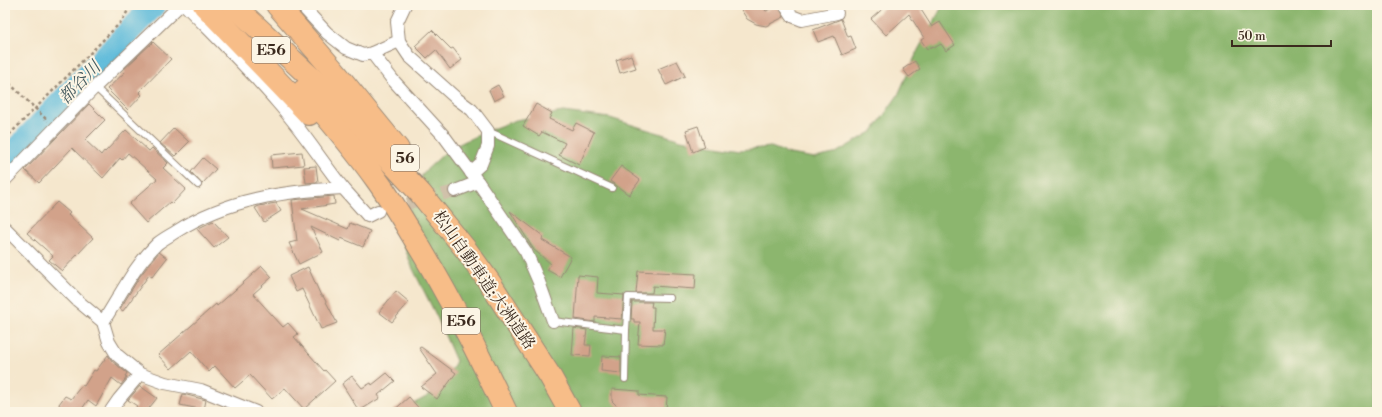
<svg xmlns="http://www.w3.org/2000/svg" width="1382" height="417" viewBox="0 0 1382 417" font-family="'Libre Bodoni','Noto Serif JP',serif">
<style>
.forest{fill:#8cb66e;stroke:#647046}
.lines{fill:none;stroke-linecap:round;stroke-linejoin:round}
.river{stroke:#5cbada;stroke-width:24}
.building{fill:#d2a28a}
.street-tunnel{stroke:#d0c1aa;stroke-width:12;stroke-dasharray:12 6;stroke-linecap:butt}
.lane-casing{stroke:#988876;stroke-width:8}
.street-casing{stroke:#988876;stroke-width:14}
.highway-casing{stroke:#988876;stroke-width:24}
.path{stroke:#988876;stroke-width:2.5;stroke-dasharray:3 3;stroke-linecap:butt}
.lane{stroke:#fff;stroke-width:6}
.street{stroke:#fff;stroke-width:12}
.highway{stroke:#f7bd88;stroke-width:22}
.labels{text-anchor:middle;dominant-baseline:central;stroke-width:4;stroke-linejoin:round;paint-order:stroke}
.shield{fill:#fcf5e5;stroke:#75675a;stroke-width:1}
.shield-label{font-size:15px;font-weight:bold;fill:#3b2a1e}
.street-label{font-size:16px;fill:#3b2a1e;stroke:#fcf5e5}
.water-label{font-size:17px;font-style:italic;fill:#475c60;stroke:#fcf5e5}
</style>
<rect width="100%" height="100%" fill="#fcf5e5"/>
<filter id="ink" filterUnits="userSpaceOnUse"><feTurbulence type="fractalNoise" baseFrequency=".025" numOctaves="2"/><feDisplacementMap in="SourceGraphic" scale="8" xChannelSelector="R" yChannelSelector="G"/><feConvolveMatrix kernelMatrix="1 2 1 2 8 2 1 2 1" color-interpolation-filters="sRGB"/></filter>
<filter id="wash" filterUnits="userSpaceOnUse"><feTurbulence type="fractalNoise" baseFrequency=".012" numOctaves="4" result="noise"/><feDisplacementMap in="SourceGraphic" scale="16" xChannelSelector="R" yChannelSelector="G"/><feGaussianBlur stdDeviation="0.9" result="paint"/><feColorMatrix in="noise" values="0 0 0 0 0 0 0 0 0 0 0 0 0 0 0 0 0 1.4 0 .05"/><feComposite in="paint" operator="in"/></filter>
<g filter="url(#wash)">
<rect width="100%" height="100%" fill="#f5e7cd"/>
<path class="forest" d="M943,5H1377V412H398L441,389L456,361L437,317L412,267L403,243L408,214L423,173L449,149L484,132L516,120L563,112L610,118L681,140L740,150L771,147L790,154L815,158L834,154L873,131L898,95L918,50Z"/>
<g class="lines">
<path class="river" d="M5,161L154,5"/>
</g>
<g id="blocks">
<g class="building">
<path d="M738,5H758L760,9L763,8L766,11L778,5L784,17L766,26L756,24L747,19Z"/>
<path d="M887,5H918L932,27L940,22L955,45L946,51L941,44L934,48L933,46L927,49L921,40L924,38L909,14L886,35L871,19Z"/>
<path d="M841,19L848,37L851,36L856,49L842,55L834,36L818,42L813,30Z"/>
<path d="M432,30L451,49L453,48L462,60L450,69L436,50L427,58L415,46Z"/>
<path d="M153,42L171,59L139,92L142,95L128,110L107,89L125,72L123,70Z"/>
<path d="M631,55L636,68L620,73L616,60Z"/>
<path d="M677,61L685,76L666,85L658,69Z"/>
<path d="M915,61L920,69L909,77L903,69Z"/>
<path d="M498,85L504,96L494,101L489,90Z"/>
<path d="M89,104L105,120L85,140L101,155L104,151L105,152L126,130L149,151L152,148L168,163L163,168L186,189L172,204L170,202L146,223L129,204L157,179L128,153L122,160L120,158L103,178L72,148L39,183L25,170Z"/>
<path d="M536,104L552,113L549,119L572,130L576,123L594,132L579,165L559,155L565,143L542,132L539,136L523,126Z"/>
<path d="M698,126L705,147L693,152L686,130Z"/>
<path d="M174,128L189,142L175,156L160,143Z"/>
<path d="M302,152L304,165L272,168L271,155Z"/>
<path d="M203,158L216,169L202,184L191,172Z"/>
<path d="M316,166L318,182L306,183L304,167Z"/>
<path d="M621,166L640,180L629,195L610,181Z"/>
<path d="M334,196L335,204L302,209L348,229L350,223L370,231L363,247L341,238L340,241L311,227L323,252L299,264L289,243L297,241L292,200Z"/>
<path d="M57,202L70,213L68,215L93,238L62,271L49,260L53,256L27,233Z"/>
<path d="M276,203L281,211L264,222L255,208L259,206Z"/>
<path d="M510,211L543,236L542,240L571,257L560,277L547,270L551,264L534,250Z"/>
<path d="M213,221L228,237L214,248L197,229Z"/>
<path d="M159,252L167,258L152,277L149,275L123,311L120,309L140,276Z"/>
<path d="M262,266L272,277L253,294L283,327L288,323L298,334L294,337L324,371L325,370L335,381L304,409L285,388L272,399L250,375L235,388L215,366L209,372L191,351L171,369L158,355L216,304L217,306Z"/>
<path d="M308,267L321,296H323L337,323L321,329L302,289L296,292L289,276Z"/>
<path d="M638,271L696,274L695,289L653,286L652,293H636Z"/>
<path d="M578,275L598,277L597,293L624,295L622,319L595,317V322L575,319Z"/>
<path d="M396,291L409,302L392,322L379,312Z"/>
<path d="M632,302H652L651,307H654L653,329H665L663,345L638,344L640,322H634V319H631Z"/>
<path d="M574,328L587,330L585,345H591L590,356L572,355Z"/>
<path d="M421,347L456,373L437,399L421,387L437,374L419,348Z"/>
<path d="M108,355L112,361L127,373L125,376L127,377L121,385L112,378L96,406L88,400L80,412H57L60,407L59,404L65,396L71,399L82,385L84,386L94,370L96,371Z"/>
<path d="M602,356L621,357V373L601,371Z"/>
<path d="M387,373L395,381L378,395L380,398L359,411L342,384L352,376L362,388L371,383L372,385Z"/>
<path d="M140,386L157,398L146,412H132L137,406L128,400Z"/>
<path d="M612,389L639,391V395L667,397L666,412H646V409L619,408L612,401Z"/>
<path d="M183,394L206,400L204,410L180,405Z"/>
<path d="M409,397L422,412H392Z"/>
</g>
</g>
</g>
<g filter="url(#ink)">
<use href="#blocks" fill-opacity="0" stroke="#988876" stroke-width="1"/>
<g class="lines">
<path class="street-tunnel" d="M390,208L455,191"/>
<g class="lane-casing">
<g id="lane">
<path d="M95,87L198,185"/>
<path d="M488,131L612,188"/>
<path d="M553,321L626,330L625,379"/>
<path d="M626,330L628,297L670,298"/>
</g>
</g>
<g class="street-casing">
<g id="street">
<path d="M185,5C216,37 249,69 278,103C302,130 321,160 343,188"/>
<path d="M301,5L327,33L346,48L363,55L372,53L399,41"/>
<path d="M405,5L397,22L399,41L409,56L457,99L472,110L488,131V146L481,164L471,173"/>
<path d="M785,5L792,16L802,20L837,13"/>
<path d="M372,53L392,79L444,136L478,182L526,252L539,282L553,321"/>
<path d="M5,180L95,87L180,5"/>
<path d="M455,191L478,182"/>
<path d="M5,228L78,301L103,322L109,342L117,355L140,374L165,383L201,390L256,412"/>
<path d="M103,322C120,296 134,266 157,244C163,239 171,235 177,231C227,199 285,191 343,188L368,216L378,211"/>
<path d="M110,412L119,399L140,374"/>
</g>
</g>
<g class="highway-casing">
<g id="highway">
<path d="M204,5L309,114"/>
<path d="M233,5L320,86L421,194L467,251L490,283L550,376L570,412"/>
<path d="M277,5L335,72L398,149"/>
<path d="M304,90C329,119 354,148 376,179C390,198 402,218 414,238C448,294 478,352 506,412"/>
</g>
</g>
<g class="path">
<path d="M5,79L48,121"/>
<path d="M5,139L122,21L131,5"/>
</g>
<use href="#lane" class="lane"/>
<use href="#street" class="street"/>
<use href="#highway" class="highway"/>
</g>
</g>
<g class="labels">
<g class="shield">
<rect x="252" y="37" width="38" height="26" rx="3"/>
<rect x="391" y="145" width="28" height="26" rx="3"/>
<rect x="442" y="308" width="38" height="26" rx="3"/>
</g>
<g class="shield-label">
<text x="271" y="50">E56</text>
<text x="405" y="158">56</text>
<text x="461" y="321">E56</text>
</g>
<g class="street-label">
<text transform="translate(484 280) rotate(55)">松山自動車道;大洲道路</text>
</g>
<g class="water-label">
<text transform="translate(80 83) rotate(-46)">都谷川</text>
</g>
</g>
<rect width="1382" height="417" fill="none" stroke="#fcf5e5" stroke-width="20"/>
<path d="M1232 40v6h99v-6" fill="none" stroke="#3b2a1e" stroke-width="2"/>
<text x="1238" y="40" font-size="12" fill="#3b2a1e" stroke="#fcf5e5" stroke-width="3" paint-order="stroke">50 m</text>
</svg>
